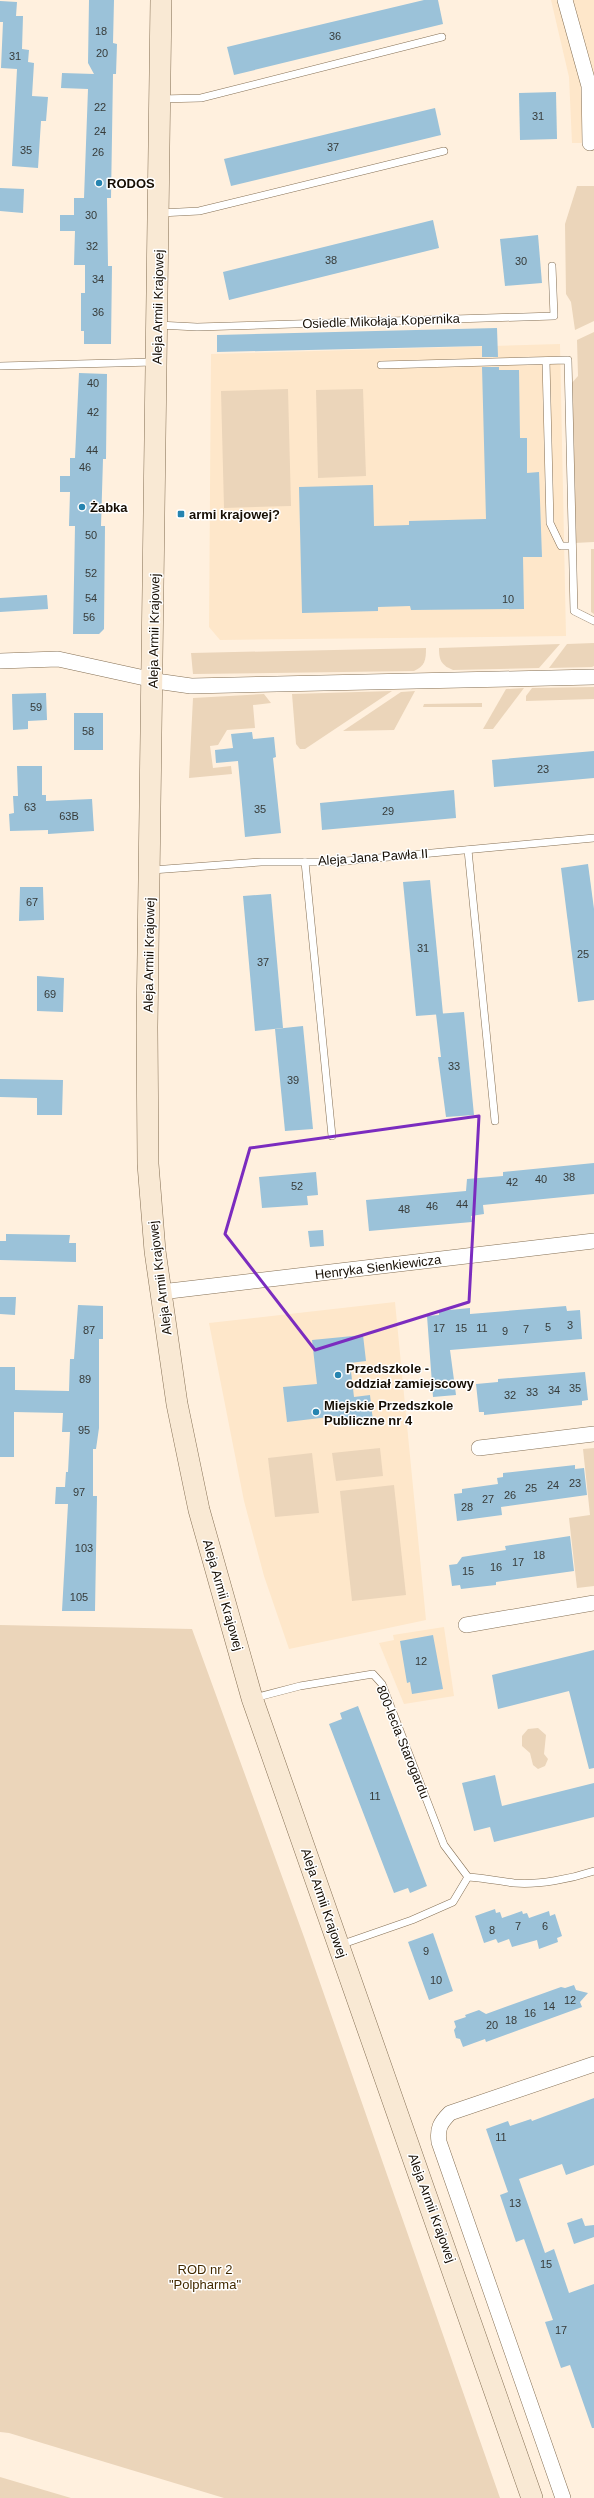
<svg xmlns="http://www.w3.org/2000/svg" width="594" height="2498" viewBox="0 0 594 2498" font-family="Helvetica,sans-serif">
<style>
.built{fill:#fee7ca}
.green{fill:#ebd5ba}
.building{fill:#9bc2d9}
.lines{fill:none;stroke-linecap:round;stroke-linejoin:round}
.lane-casing{stroke:#857055;stroke-width:8}
.street-casing{stroke:#857055;stroke-width:16}
.secondary-casing{stroke:#857055;stroke-width:22}
.lane{stroke:#fff;stroke-width:7}
.street{stroke:#fff;stroke-width:15}
.secondary{stroke:#f9e9d4;stroke-width:21}
.marked{fill:none;stroke:#7b2cbf;stroke-width:3;stroke-linejoin:round}
.poi-dot{fill:#2684b0;stroke:#fff;stroke-width:1.5}
.labels{text-anchor:middle;dominant-baseline:central;stroke-width:3;stroke-linejoin:round;paint-order:stroke}
.number-label{font-size:11px;fill:#373b39}
.poi-label{font-size:13px;font-weight:bold;fill:#160e04;stroke:#fff;text-anchor:start}
.street-label{font-size:13px;fill:#160e04;stroke:#fff}
.park-label{font-size:13px;fill:#432a00;stroke:#fff}
</style>
<rect width="100%" height="100%" fill="#fff0de"/>
<g class="built">
<path d="M551,0H594V143H572L569,77Z"/>
<path d="M560,344L566,636L220,640L209,627L211,354Z"/>
<path d="M395,1302L426,1620L289,1649L264,1576L244,1501L209,1323Z"/>
<path d="M444,1627L454,1696L404,1704L379,1643L394,1640L393,1635Z"/>
</g>
<g class="green">
<path d="M577,186H594V321L575,330L571,302L566,294L565,224Z"/>
<path d="M594,332V542L574,543L571,384L578,376L577,340Z"/>
<path d="M288,389L291,506L224,508L221,391Z"/>
<path d="M363,389L366,476L318,478L316,390Z"/>
<path d="M591,549H594V614L591,612Z"/>
<path d="M594,643V666L592,667L549,668L567,644Z"/>
<path d="M560,644L539,668L453,670C441,665 439,660 439,648Z"/>
<path d="M426,648C426,660 425,666 414,671L193,674L191,653Z"/>
<path d="M594,687V699L526,701V696L532,688Z"/>
<path d="M524,688L493,729H483L506,689Z"/>
<path d="M392,691L305,749H300L296,744L292,694Z"/>
<path d="M415,691L394,730L343,731L401,692Z"/>
<path d="M264,694L271,703L253,705L255,728L227,730L218,745L210,746L213,768L231,766L232,774L189,778L193,698Z"/>
<path d="M482,703V707H423L424,704Z"/>
<path d="M380,1448L383,1476L336,1481L332,1453Z"/>
<path d="M594,1448V1586L577,1588L569,1518L590,1515L583,1449Z"/>
<path d="M312,1453L319,1513L275,1517L268,1458Z"/>
<path d="M394,1485L406,1595L352,1601L340,1491Z"/>
<path d="M0,1625L192,1629L304,1937L500,2498H224L9,2433L0,2432Z"/>
<path d="M538,1728L546,1735L544,1754L548,1759L545,1766L538,1769L533,1765L530,1753L522,1746V1736L528,1729Z"/>
<path d="M0,2477L71,2498H0Z"/>
</g>
<g class="building">
<path d="M89,0H114L113,43L117,44L116,74H113L111,198H107L108,266H112L111,344H84V331H81V293H85V265H74L75,231H60V215H74V198H84L88,89L61,88L62,73L94,74L88,63Z"/>
<path d="M424,0H438L443,24L234,75L227,47Z"/>
<path d="M0,1L17,2L16,16H23L22,49L29,50L28,62L34,63L32,96L48,97L46,121H41L38,168L12,166L17,69L1,68L3,22H0Z"/>
<path d="M556,92L557,139L520,140L519,93Z"/>
<path d="M435,108L441,135L231,186L224,159Z"/>
<path d="M0,188L24,189L23,213L0,211Z"/>
<path d="M433,220L439,248L229,300L223,272Z"/>
<path d="M538,235L542,283L505,286L500,239Z"/>
<path d="M497,328L498,357H482V346L217,352V335Z"/>
<path d="M482,367H499V370H519L520,438H527V473L539,472L542,557H523L524,609L411,610L410,606L378,607V611L302,613L299,487L373,485L374,526L409,525V521L486,519Z"/>
<path d="M79,373L107,374L106,459H103L101,526H105L104,629L99,634H73L75,526H69L70,492H60V476H70V458H75Z"/>
<path d="M47,595L48,609L0,612V598Z"/>
<path d="M46,693L47,720L28,721V729L13,730L12,694Z"/>
<rect x="74" y="713" width="29" height="37"/>
<path d="M252,732L253,739L274,737L276,757L273,758L281,833L245,837L238,761L216,763L215,750L233,748L231,734Z"/>
<path d="M594,751V778L494,787L492,760Z"/>
<path d="M17,766H42V795H46V801L92,799L94,831L48,834V830L10,831L9,814L14,813L13,796H18Z"/>
<path d="M454,790L456,818L322,830L320,803Z"/>
<path d="M588,864L594,909V1000L578,1002L561,868Z"/>
<path d="M430,880L443,1014L416,1016L403,882Z"/>
<path d="M20,887H43L44,920L19,921Z"/>
<path d="M271,894L283,1028L255,1031L243,896Z"/>
<path d="M37,976L64,978L63,1012L37,1011Z"/>
<path d="M464,1012L474,1115L446,1117L438,1057H441L436,1014Z"/>
<path d="M303,1026L313,1129L285,1131L275,1029Z"/>
<path d="M0,1079L63,1080L62,1115H37V1098L0,1097Z"/>
<path d="M594,1163V1194L483,1205L484,1214L471,1216L472,1222L369,1231L366,1200L466,1191L467,1179L503,1176V1172Z"/>
<path d="M316,1172L318,1195L307,1196L308,1205L262,1208L259,1177Z"/>
<path d="M323,1230L324,1246L310,1247L308,1231Z"/>
<path d="M6,1234L70,1235L69,1243H76V1262L0,1260V1241H6Z"/>
<path d="M0,1297H16L15,1315L0,1314Z"/>
<path d="M78,1305L103,1306V1339H99V1428L96,1449H93V1496H97L95,1611H62L68,1504H55L56,1487H65L66,1472H68L70,1432H62L63,1413L14,1412V1457H0V1367H15V1390L69,1391L70,1359H74Z"/>
<path d="M566,1306L567,1311L580,1310L582,1339L450,1350L456,1395L433,1397L427,1316L439,1315V1311L470,1308V1314Z"/>
<path d="M363,1335L366,1361L350,1363L354,1397L370,1395L373,1421L338,1425L337,1416L287,1422L283,1387L317,1384L312,1340Z"/>
<path d="M585,1372L588,1400L582,1401V1405L484,1415V1412H479L476,1384L498,1382V1379Z"/>
<path d="M575,1465V1469L584,1468L587,1495L501,1507L502,1515L457,1521L454,1494L462,1493V1489L498,1484L497,1478L503,1477V1473Z"/>
<path d="M570,1536L574,1571L496,1582V1585L478,1587L461,1589L460,1585L452,1586L449,1565L457,1564L462,1557L506,1550L505,1546Z"/>
<path d="M433,1635L443,1689L412,1694L410,1682L407,1683L400,1641Z"/>
<path d="M594,1650V1768L589,1769L569,1691L498,1709L492,1675Z"/>
<path d="M358,1706L427,1886L410,1893L408,1888L394,1893L329,1724L342,1719L340,1713Z"/>
<path d="M495,1775L502,1806L594,1783V1817L494,1842L490,1827L474,1831L462,1783Z"/>
<path d="M495,1909L496,1913L500,1912L502,1918L522,1911L523,1914L527,1913L529,1918L549,1911L550,1916L555,1914L562,1936L557,1938L558,1942L539,1949L537,1940L512,1947L509,1939L498,1943L496,1939L484,1943L475,1916Z"/>
<path d="M433,1933L453,1991L429,2000L408,1942Z"/>
<path d="M574,1985L576,1990L588,1993L580,2002L582,2007L486,2042L485,2039L463,2047L460,2039L456,2038L454,2030L456,2027L454,2021L466,2017L465,2015L479,2010L486,2014L561,1987L565,1988Z"/>
<path d="M594,2098V2165L566,2175L562,2164L519,2179L545,2253L554,2249L569,2293L594,2284V2428H592L570,2365L561,2368L545,2322L553,2320L524,2239L516,2242L500,2195L508,2192L486,2129L508,2121L510,2126L531,2119L532,2121Z"/>
<path d="M582,2218L585,2226L594,2225V2237L574,2244L567,2223Z"/>
</g>
<g class="lines">
<g class="lane-casing">
<g id="lane">
<path d="M161,99L201,98L442,37"/>
<path d="M160,213L199,211L444,151"/>
<path d="M158,325L197,327L554,316L552,266"/>
<path d="M546,361L550,523L561,546H572"/>
<path d="M381,365L568,360L574,611L594,621"/>
<path d="M0,366L154,362"/>
<path d="M468,850L495,1121"/>
<path d="M305,862L332,1136"/>
<path d="M152,870L261,862H335L594,838"/>
<path d="M254,1698L300,1686L373,1674L382,1684L444,1845L468,1877C483,1878 499,1881 514,1883C539,1885 570,1879 594,1871"/>
<path d="M340,1945L412,1920L453,1902L468,1877"/>
</g>
</g>
<g class="street-casing">
<g id="street">
<path d="M565,0L589,86L590,143"/>
<path d="M0,661L58,659L163,682L191,686L594,677"/>
<path d="M161,1292L594,1241"/>
<path d="M479,1448L594,1434"/>
<path d="M466,1625L594,1603"/>
<path d="M563,2498L439,2142C437,2129 440,2123 450,2113L594,2064"/>
</g>
</g>
<g class="secondary-casing">
<path id="secondary" d="M161,0L147,1027L148,1164L155,1251L177,1404L199,1510L252,1698L532,2498"/>
</g>
<use href="#lane" class="lane"/>
<use href="#street" class="street"/>
<use href="#secondary" class="secondary"/>
</g>
<path class="marked" d="M479,1116L469,1302L315,1350L225,1234L250,1148Z"/>
<g class="poi-dot">
<circle cx="99" cy="183" r="4"/>
<circle cx="82" cy="507" r="4"/>
<rect x="177" y="510" width="8" height="8" rx="2"/>
<circle cx="338" cy="1375" r="4"/>
<circle cx="316" cy="1412" r="4"/>
</g>
<g class="labels">
<g class="number-label">
<text x="101" y="31">18</text>
<text x="335" y="36">36</text>
<text x="102" y="53">20</text>
<text x="15" y="56">31</text>
<text x="100" y="107">22</text>
<text x="538" y="116">31</text>
<text x="100" y="131">24</text>
<text x="333" y="147">37</text>
<text x="26" y="150">35</text>
<text x="98" y="152">26</text>
<text x="91" y="215">30</text>
<text x="92" y="246">32</text>
<text x="331" y="260">38</text>
<text x="521" y="261">30</text>
<text x="98" y="279">34</text>
<text x="98" y="312">36</text>
<text x="93" y="383">40</text>
<text x="93" y="412">42</text>
<text x="92" y="450">44</text>
<text x="85" y="467">46</text>
<text x="91" y="535">50</text>
<text x="91" y="573">52</text>
<text x="91" y="598">54</text>
<text x="508" y="599">10</text>
<text x="89" y="617">56</text>
<text x="36" y="707">59</text>
<text x="88" y="731">58</text>
<text x="543" y="769">23</text>
<text x="30" y="807">63</text>
<text x="260" y="809">35</text>
<text x="388" y="811">29</text>
<text x="69" y="816">63B</text>
<text x="32" y="902">67</text>
<text x="423" y="948">31</text>
<text x="583" y="954">25</text>
<text x="263" y="962">37</text>
<text x="50" y="994">69</text>
<text x="454" y="1066">33</text>
<text x="293" y="1080">39</text>
<text x="569" y="1177">38</text>
<text x="541" y="1179">40</text>
<text x="512" y="1182">42</text>
<text x="297" y="1186">52</text>
<text x="462" y="1204">44</text>
<text x="432" y="1206">46</text>
<text x="404" y="1209">48</text>
<text x="570" y="1325">3</text>
<text x="548" y="1327">5</text>
<text x="439" y="1328">17</text>
<text x="461" y="1328">15</text>
<text x="482" y="1328">11</text>
<text x="526" y="1329">7</text>
<text x="89" y="1330">87</text>
<text x="505" y="1331">9</text>
<text x="85" y="1379">89</text>
<text x="575" y="1388">35</text>
<text x="554" y="1390">34</text>
<text x="532" y="1392">33</text>
<text x="510" y="1395">32</text>
<text x="84" y="1430">95</text>
<text x="575" y="1483">23</text>
<text x="553" y="1485">24</text>
<text x="531" y="1488">25</text>
<text x="79" y="1492">97</text>
<text x="510" y="1495">26</text>
<text x="488" y="1499">27</text>
<text x="467" y="1507">28</text>
<text x="84" y="1548">103</text>
<text x="539" y="1555">18</text>
<text x="518" y="1562">17</text>
<text x="496" y="1567">16</text>
<text x="468" y="1571">15</text>
<text x="79" y="1597">105</text>
<text x="421" y="1661">12</text>
<text x="375" y="1796">11</text>
<text x="518" y="1926">7</text>
<text x="545" y="1926">6</text>
<text x="492" y="1930">8</text>
<text x="426" y="1951">9</text>
<text x="436" y="1980">10</text>
<text x="570" y="2000">12</text>
<text x="549" y="2006">14</text>
<text x="530" y="2013">16</text>
<text x="511" y="2020">18</text>
<text x="492" y="2025">20</text>
<text x="501" y="2137">11</text>
<text x="515" y="2203">13</text>
<text x="546" y="2264">15</text>
<text x="561" y="2330">17</text>
</g>
<g class="poi-label">
<text x="107" y="183">RODOS</text>
<text x="90" y="507">Żabka</text>
<text x="189" y="514">armi krajowej?</text>
<text x="346" y="1368">Przedszkole -<tspan x="346" dy="15">oddział zamiejscowy</tspan></text>
<text x="324" y="1405">Miejskie Przedszkole<tspan x="324" dy="15">Publiczne nr 4</tspan></text>
</g>
<g class="street-label">
<text transform="translate(158 307) rotate(-89)">Aleja Armii Krajowej</text>
<text transform="translate(381 321) rotate(-2)">Osiedle Mikołaja Kopernika</text>
<text transform="translate(154 631) rotate(-89)">Aleja Armii Krajowej</text>
<text transform="translate(373 857) rotate(-4)">Aleja Jana Pawła II</text>
<text transform="translate(149 955) rotate(-89)">Aleja Armii Krajowej</text>
<text transform="translate(378 1267) rotate(-7)">Henryka Sienkiewicza</text>
<text transform="translate(160 1278) rotate(-97)">Aleja Armii Krajowej</text>
<text transform="translate(223 1595) rotate(74)">Aleja Armii Krajowej</text>
<text transform="translate(403 1742) rotate(68)">800-lecia Starogardu</text>
<text transform="translate(324 1903) rotate(71)">Aleja Armii Krajowej</text>
<text transform="translate(432 2208) rotate(70)">Aleja Armii Krajowej</text>
</g>
<g class="park-label">
<text x="205" y="2269">ROD nr 2<tspan x="205" dy="15">"Polpharma"</tspan></text>
</g>
</g>
</svg>
